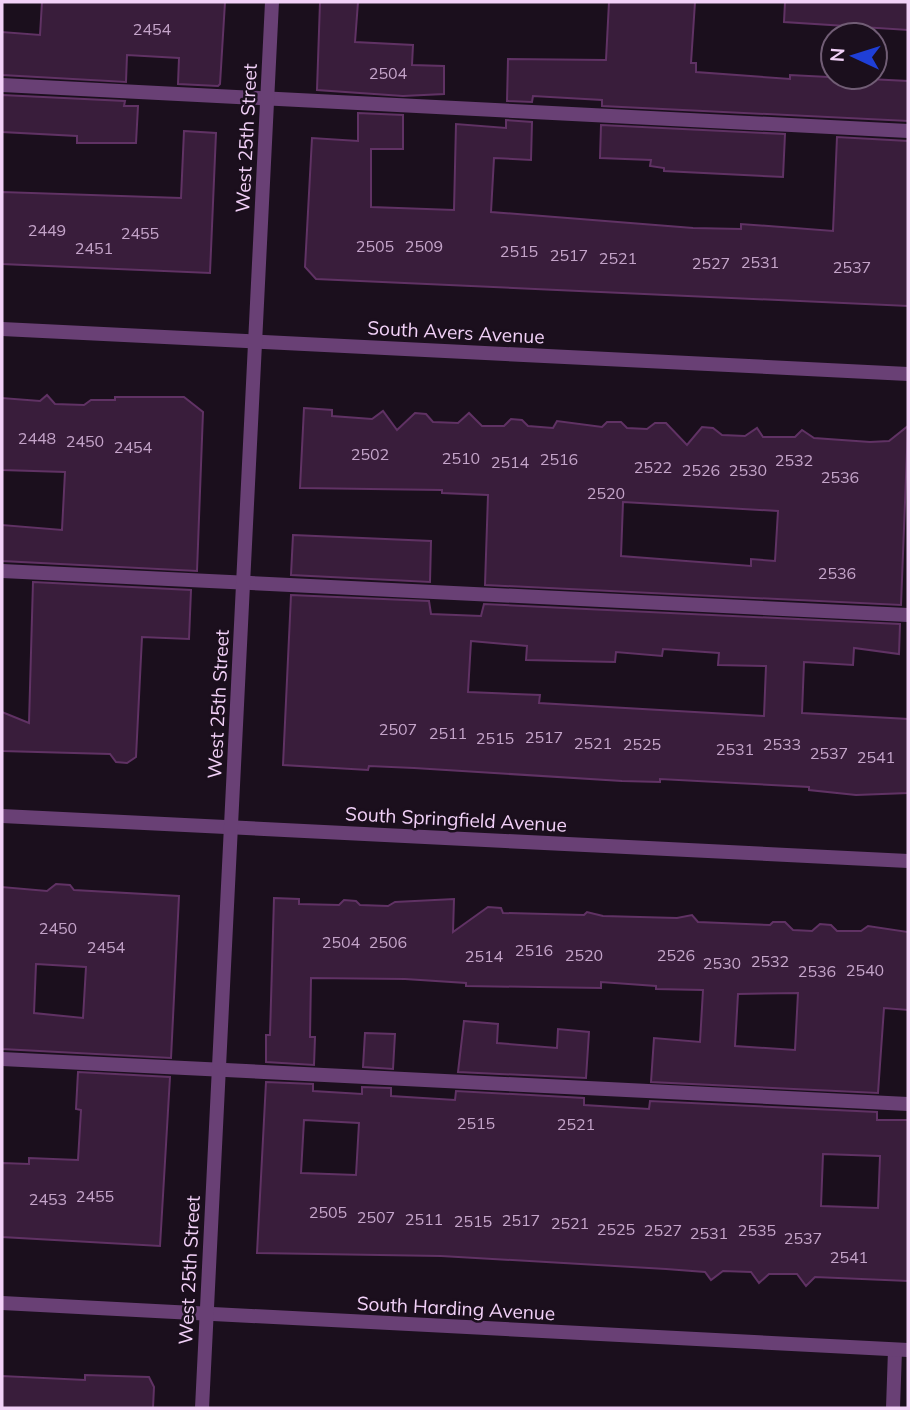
<svg xmlns="http://www.w3.org/2000/svg" width="910" height="1410" viewBox="0 0 910 1410" font-family="Mulish,sans-serif">
<style>
.building{fill:#391d3b;stroke:#603264;stroke-width:2;fill-rule:evenodd}
.lines{fill:none;stroke-linecap:round;stroke-linejoin:round}
.service{stroke:#694075;stroke-width:14}
.minor{stroke:#694075;stroke-width:14}
.labels{text-anchor:middle;dominant-baseline:central;stroke-width:5;stroke-linejoin:round;paint-order:stroke}
.number-label{font-size:16px;fill:#c4a4c9}
.street-label{font-size:19px;fill:#f2d1f8;stroke:#1b0f1d}
</style>
<rect width="100%" height="100%" fill="#1b0f1d"/>
<g class="building">
<path d="M42,2H225L220,84L218,86L178,84L179,58L127,55L126,82L2,75V32L40,35Z"/>
<path d="M320,2H358L355,42L413,45L412,65L444,66V94L403,96L317,90Z"/>
<path d="M609,2H695L691,63H696V72L790,79V75L908,81V121L602,106V100L533,96L532,102L507,101L508,59L606,60Z"/>
<path d="M785,2H908V30L784,22Z"/>
<path d="M2,95L125,101L124,106H138L136,143H77V136L2,132Z"/>
<path d="M358,113L403,115V149H371V207L454,210L456,124L506,128V120L532,122L531,160L494,158L491,212L693,228L741,229V224L833,231L837,137L908,141V306L316,279L305,267L312,138L358,141Z"/>
<path d="M601,125L785,134L783,177L664,171V168L650,166L651,160L600,158Z"/>
<path d="M184,131L216,133L210,273L2,264V192L181,198Z"/>
<path d="M47,395L55,404L84,405L91,400H115V397H184L203,412L197,571L2,561V525L62,530L65,472L2,470V398L40,401Z"/>
<path d="M304,408L332,410V416L372,419L383,411L397,430L415,413L426,414L433,422L458,423L469,413L482,426H504L511,419L522,420L528,426L553,428L557,421L602,427L607,422H621L627,428L647,429L655,423H666L687,445L702,427L713,428L722,435L745,436L757,428L763,437H795L802,430L814,438L870,442L889,441L908,426L901,605L485,585L488,495L442,493V490L300,488ZM623,502L778,511L775,561L751,559V566L621,556Z"/>
<path d="M293,535L431,541L430,582L291,575Z"/>
<path d="M33,582L191,590L189,639L142,637L136,757L127,763L116,762L110,754L2,751V712L29,723Z"/>
<path d="M291,595L429,601L431,614L481,616L484,604L900,624L899,654L854,648L853,665L804,662L802,713L908,719V793L856,795L809,790V787L660,779V782L622,781L414,768L369,766L368,770L283,765ZM471,641L527,646L526,660L615,662L616,652L662,656L663,649L719,653L718,665L766,666L764,716L539,703L540,695L468,692Z"/>
<path d="M56,884L70,885L74,890L179,896L171,1058L2,1049V887L47,891ZM36,964L86,967L83,1018L34,1013Z"/>
<path d="M274,898L299,899V904L339,905L344,900L356,901L360,905L388,906L395,902L454,899L453,932L488,907L501,908L503,913L584,915L587,912L603,916L677,918L692,915L698,922L770,925L773,922H785L793,930L812,931L820,924L831,925L837,931H861L868,926L908,932V1010L884,1008L878,1093L651,1082L654,1038L700,1042L703,990L656,989V986L601,982V988L466,986V983L405,979L311,978L310,1037H315L314,1065L266,1062V1035H270ZM798,993L795,1050L735,1046L738,994Z"/>
<path d="M464,1021L498,1024L497,1043L557,1048L558,1029L589,1032L586,1078L458,1072Z"/>
<path d="M365,1033L395,1034L393,1069L363,1067Z"/>
<path d="M78,1072L170,1077L160,1246L2,1237V1163L29,1164V1158L78,1160L81,1110L76,1109Z"/>
<path d="M266,1082L313,1084V1091L362,1094V1087L391,1088V1096L455,1100L456,1091L584,1098V1105L649,1109L650,1101L877,1112V1120H908V1281L815,1277L806,1286L797,1274H769L759,1283L751,1272L723,1271L711,1280L705,1272L666,1269L441,1256L257,1253ZM304,1120L359,1123L356,1175L301,1173ZM823,1154L880,1156L878,1208L821,1206Z"/>
<path d="M85,1375L149,1377L154,1387L153,1408H2V1376L85,1380Z"/>
</g>
<g class="lines">
<g class="service">
<path d="M2,85L908,131"/>
<path d="M2,571L908,615"/>
<path d="M2,1059L908,1104"/>
<path d="M893,1408L895,1350"/>
</g>
<g class="minor">
<path d="M2,329L908,374"/>
<path d="M2,816L908,861"/>
<path d="M2,1303L908,1350"/>
<path d="M202,1408L272,2"/>
</g>
</g>
<g class="labels">
<g class="number-label">
<text x="152" y="29">2454</text>
<text x="388" y="73">2504</text>
<text x="47" y="230">2449</text>
<text x="140" y="233">2455</text>
<text x="375" y="246">2505</text>
<text x="424" y="246">2509</text>
<text x="94" y="248">2451</text>
<text x="519" y="251">2515</text>
<text x="569" y="255">2517</text>
<text x="618" y="258">2521</text>
<text x="760" y="262">2531</text>
<text x="711" y="263">2527</text>
<text x="852" y="267">2537</text>
<text x="37" y="438">2448</text>
<text x="85" y="441">2450</text>
<text x="133" y="447">2454</text>
<text x="370" y="454">2502</text>
<text x="461" y="458">2510</text>
<text x="559" y="459">2516</text>
<text x="794" y="460">2532</text>
<text x="510" y="462">2514</text>
<text x="653" y="467">2522</text>
<text x="701" y="470">2526</text>
<text x="748" y="470">2530</text>
<text x="840" y="477">2536</text>
<text x="606" y="493">2520</text>
<text x="837" y="573">2536</text>
<text x="398" y="729">2507</text>
<text x="448" y="733">2511</text>
<text x="544" y="737">2517</text>
<text x="495" y="738">2515</text>
<text x="593" y="743">2521</text>
<text x="642" y="744">2525</text>
<text x="782" y="744">2533</text>
<text x="735" y="749">2531</text>
<text x="829" y="753">2537</text>
<text x="876" y="757">2541</text>
<text x="58" y="928">2450</text>
<text x="341" y="942">2504</text>
<text x="388" y="942">2506</text>
<text x="106" y="947">2454</text>
<text x="534" y="950">2516</text>
<text x="584" y="955">2520</text>
<text x="676" y="955">2526</text>
<text x="484" y="956">2514</text>
<text x="770" y="961">2532</text>
<text x="722" y="963">2530</text>
<text x="865" y="970">2540</text>
<text x="817" y="971">2536</text>
<text x="476" y="1123">2515</text>
<text x="576" y="1124">2521</text>
<text x="95" y="1196">2455</text>
<text x="48" y="1199">2453</text>
<text x="328" y="1212">2505</text>
<text x="376" y="1217">2507</text>
<text x="424" y="1219">2511</text>
<text x="521" y="1220">2517</text>
<text x="473" y="1221">2515</text>
<text x="570" y="1223">2521</text>
<text x="616" y="1229">2525</text>
<text x="663" y="1230">2527</text>
<text x="757" y="1230">2535</text>
<text x="709" y="1233">2531</text>
<text x="803" y="1238">2537</text>
<text x="849" y="1257">2541</text>
</g>
<g class="street-label">
<text transform="translate(246 138) rotate(-87)">West 25th Street</text>
<text transform="translate(456 332) rotate(3)">South Avers Avenue</text>
<text transform="translate(218 704) rotate(-87)">West 25th Street</text>
<text transform="translate(456 819) rotate(3)">South Springfield Avenue</text>
<text transform="translate(189 1270) rotate(-87)">West 25th Street</text>
<text transform="translate(456 1308) rotate(3)">South Harding Avenue</text>
</g>
</g>
<rect width="910" height="1410" fill="none" stroke="#f2d1f8" stroke-width="7"/>
<g transform="translate(854 56) rotate(274)"><circle r="33" fill="#1b0f1d" stroke="#715d75" stroke-width="2"/>
<path d="M0-5L12 26L0 18L-12 26Z" fill="#1f3fd7"/>
<text y="-10" font-size="19" font-weight="bold" text-anchor="middle" fill="#f2d1f8">N</text>
</g>
</svg>
